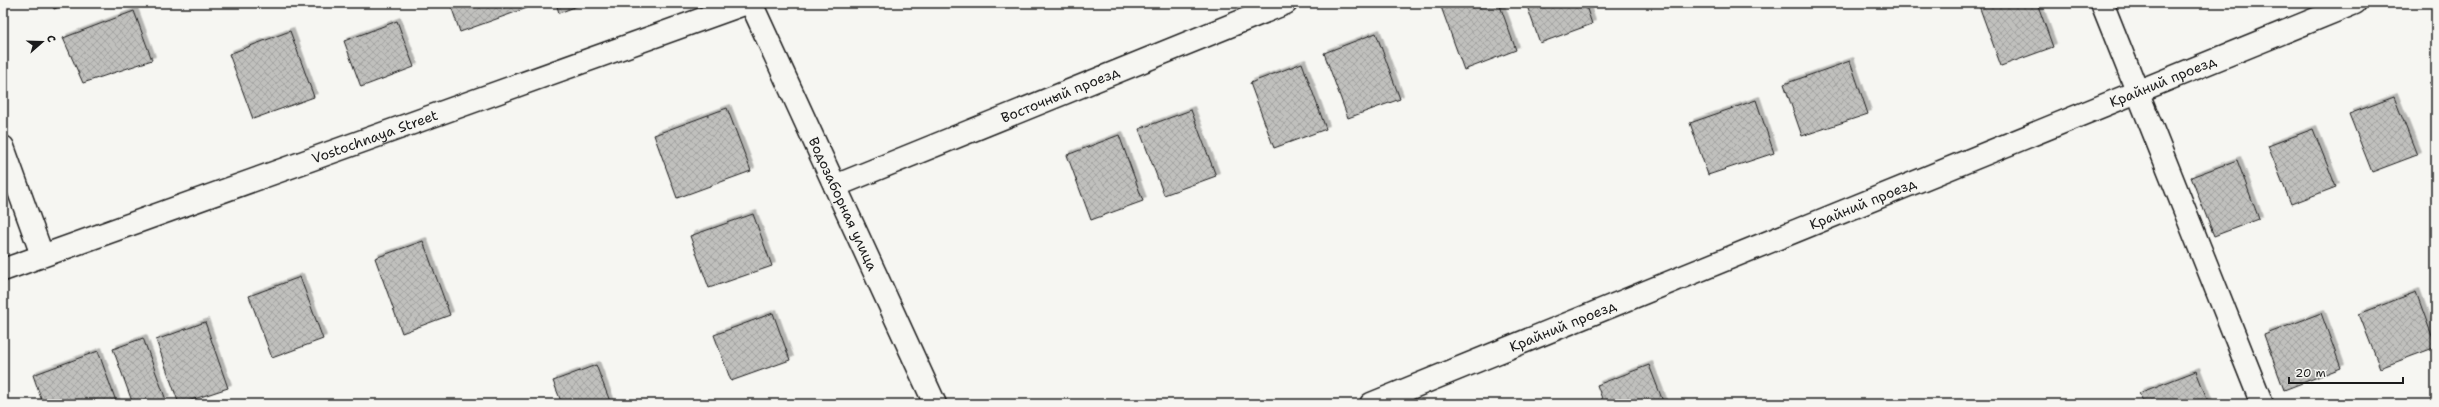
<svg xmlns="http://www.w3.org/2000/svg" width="2439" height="407" viewBox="0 0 2439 407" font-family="'Shantell Sans',sans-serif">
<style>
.building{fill:url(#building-cross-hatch);stroke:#1c1c1c;filter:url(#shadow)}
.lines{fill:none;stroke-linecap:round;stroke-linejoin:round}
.minor-casing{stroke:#1c1c1c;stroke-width:25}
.minor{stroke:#f6f6f2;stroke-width:22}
.labels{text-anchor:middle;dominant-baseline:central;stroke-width:4;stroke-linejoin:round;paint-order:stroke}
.street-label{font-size:14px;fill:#1c1c1c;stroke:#f6f6f2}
</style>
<defs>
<pattern id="building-cross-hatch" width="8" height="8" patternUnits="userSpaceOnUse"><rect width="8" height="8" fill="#c0c0bd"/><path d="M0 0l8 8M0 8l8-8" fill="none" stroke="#a4a4a2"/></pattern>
<filter id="shadow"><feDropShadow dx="3.5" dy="-3.5" stdDeviation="0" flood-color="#0004"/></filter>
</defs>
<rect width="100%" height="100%" fill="#f6f6f2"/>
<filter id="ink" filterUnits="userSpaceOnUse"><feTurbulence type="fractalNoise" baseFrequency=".025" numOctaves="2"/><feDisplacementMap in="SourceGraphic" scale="8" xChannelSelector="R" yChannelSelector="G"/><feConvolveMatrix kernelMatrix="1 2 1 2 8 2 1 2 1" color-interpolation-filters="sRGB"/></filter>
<g filter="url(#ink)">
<g class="building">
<path d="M52,3H70L54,9Z"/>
<path d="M450,3H525L527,8L460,32Z"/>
<path d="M556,3H585L559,13Z"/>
<path d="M1443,3H1499L1516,50L1464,70L1440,4Z"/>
<path d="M1526,3H1585L1592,24L1540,43Z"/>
<path d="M1978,3H2037L2053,47L2001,66Z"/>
<path d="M134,11L152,60L83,83L63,38Z"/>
<path d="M397,21L414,67L361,87L344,41Z"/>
<path d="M290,31L314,97L253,119L229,54Z"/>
<path d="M1376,33L1400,99L1348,118L1324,53Z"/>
<path d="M1850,61L1868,114L1802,136L1784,84Z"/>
<path d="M1302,63L1326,129L1274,148L1250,83Z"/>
<path d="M2436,80V101L2429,83Z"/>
<path d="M2394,97L2417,155L2372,172L2349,114Z"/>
<path d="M1756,100L1774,153L1708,175L1690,123Z"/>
<path d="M727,108L751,171L677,198L654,135Z"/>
<path d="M1191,110L1216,176L1164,195L1139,129Z"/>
<path d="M2313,129L2336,187L2291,204L2268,146Z"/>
<path d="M1119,135L1143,201L1091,220L1067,155Z"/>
<path d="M2237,160L2259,219L2214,236L2191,177Z"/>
<path d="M753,214L772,266L709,288L690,236Z"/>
<path d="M423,241L450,315L402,333L375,258Z"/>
<path d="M300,277L323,339L272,358L249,296Z"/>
<path d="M2416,292L2436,347L2380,368L2359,314Z"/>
<path d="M773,313L790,360L731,381L714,335Z"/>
<path d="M2321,313L2341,368L2284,390L2264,335Z"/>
<path d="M205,322L228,388L179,404L156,340Z"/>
<path d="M143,338L166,400L156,404H133L113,349Z"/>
<path d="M98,351L117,404H43L33,375Z"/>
<path d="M596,365L611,404H562L553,381Z"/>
<path d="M1649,365L1664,404H1604L1597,385Z"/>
<path d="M2196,371L2209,404H2144L2139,393Z"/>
</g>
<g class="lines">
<g class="minor-casing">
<g id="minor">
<path id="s1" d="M751,3L935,404"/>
<path d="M2102,3L2262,404"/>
<path d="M3,147L42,255"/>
<path id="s2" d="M835,186L1286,3"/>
<path id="s3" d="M3,270L747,3"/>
<path id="s4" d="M1371,404L2355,3"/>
</g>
</g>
<use href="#minor" class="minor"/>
</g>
</g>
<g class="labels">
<g class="street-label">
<text stroke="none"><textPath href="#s4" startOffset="855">Крайний проезд</textPath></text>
<text stroke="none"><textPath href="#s2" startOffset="243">Восточный проезд</textPath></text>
<text stroke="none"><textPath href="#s3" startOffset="395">Vostochnaya Street</textPath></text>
<text stroke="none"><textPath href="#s4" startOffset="531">Крайний проезд</textPath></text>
<text stroke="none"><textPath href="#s1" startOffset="221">Водозаборная улица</textPath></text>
<text stroke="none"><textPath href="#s4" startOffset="207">Крайний проезд</textPath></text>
</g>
</g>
<rect width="2439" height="407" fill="none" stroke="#f6f6f2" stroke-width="16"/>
<rect x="8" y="8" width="2423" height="391" fill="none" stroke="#1c1c1c" stroke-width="1.5" filter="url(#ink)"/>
<g transform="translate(42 42) rotate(70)" stroke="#f6f6f2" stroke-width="3" paint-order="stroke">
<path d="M0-3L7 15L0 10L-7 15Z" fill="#1c1c1c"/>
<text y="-6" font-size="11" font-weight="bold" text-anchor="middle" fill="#1c1c1c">С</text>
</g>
<path d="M2289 377v6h114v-6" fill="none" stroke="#1c1c1c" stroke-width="2"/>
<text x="2295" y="377" font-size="12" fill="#1c1c1c" stroke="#f6f6f2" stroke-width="3" paint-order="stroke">20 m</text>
</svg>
